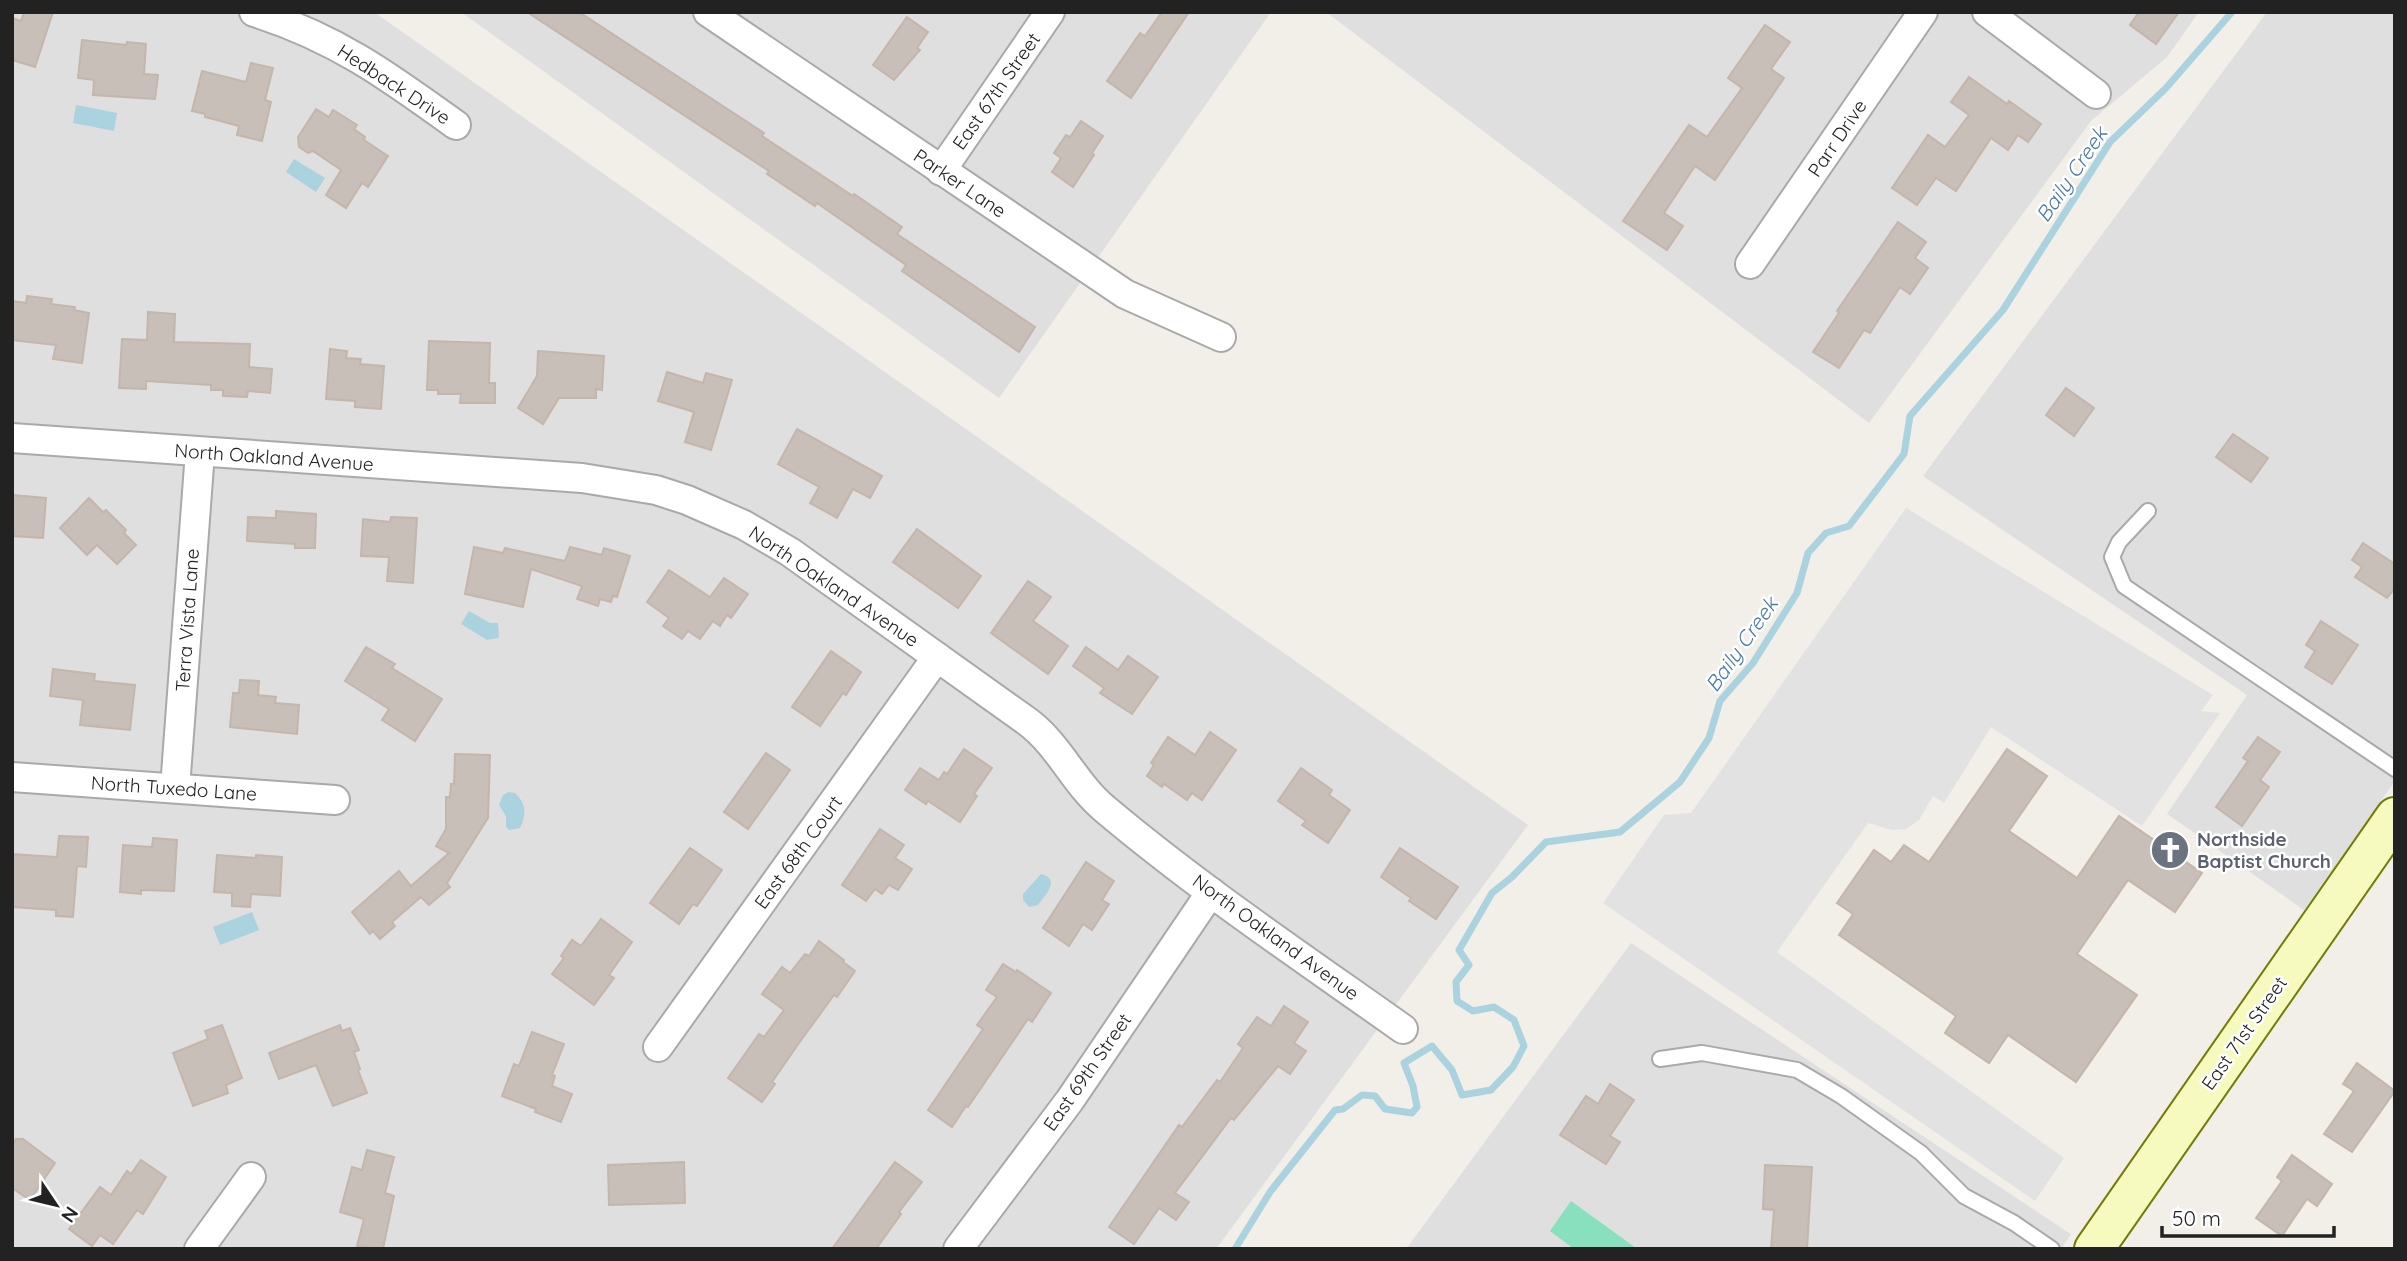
<svg xmlns="http://www.w3.org/2000/svg" width="2407" height="1261" viewBox="0 0 2407 1261" font-family="Quicksand,sans-serif">
<style>
.residential{fill:#e0dfdf}
.pitch{fill:#88e0be}
.parking{fill:#e2e2e2}
.water{fill:#aad3df}
.lines{fill:none;stroke-linecap:round;stroke-linejoin:round}
.stream{stroke:#aad3df;stroke-width:7}
.building{fill:#c7bfb8;stroke:#c4b6ab;stroke-width:2}
.lane-casing{stroke:#a9a9a9;stroke-width:18}
.street-casing{stroke:#a9a9a9;stroke-width:32}
.secondary-casing{stroke:#707d05;stroke-width:42}
.lane{stroke:#fff;stroke-width:14}
.street{stroke:#fff;stroke-width:28}
.secondary{stroke:#f7fabf;stroke-width:38}
.labels{text-anchor:middle;dominant-baseline:central;stroke-width:5;stroke-linejoin:round;paint-order:stroke}
.street-label{font-size:19px;fill:#222;stroke:#fff}
.worship-label{font-size:19px;font-weight:bold;fill:#5b616d;stroke:#fff;text-anchor:start}
.water-label{font-size:21px;font-style:italic;fill:#4a7aab;stroke:#fff}
</style>
<rect width="100%" height="100%" fill="#f2efe9"/>
<g class="residential">
<path d="M12,12H374L1528,825L1216,1249H12Z"/>
<path d="M461,12H1271L999,398Z"/>
<path d="M1326,12H2199L2167,57L2091,121L1869,423Z"/>
<path d="M2267,12H2395V781L2304,910L2167,814L2247,695L1923,476Z"/>
<path d="M1631,943L2071,1234L2061,1249H1406Z"/>
</g>
<path class="pitch" d="M1571,1201L1636,1248V1249H1574L1550,1231Z"/>
<path class="parking" d="M1906,508L2213,695L2201,711L2220,713L2142,826L1991,727L1944,803L1933,796L1919,820L1906,829L1892,830L1868,823L1777,952L2064,1158L2035,1201L1603,903L1664,815L1691,813Z"/>
<g class="water">
<path d="M76,105L117,113L114,131L73,123Z"/>
<path d="M294,159L325,178L316,192L286,172Z"/>
<path d="M469,611L490,623H498L499,638L487,640L461,624Z"/>
<path d="M508,792L515,793C526,803 527,814 520,828L509,830L506,827V816L499,805L503,795Z"/>
<path d="M1041,874C1061,879 1046,895 1038,905L1029,907L1023,900V894Z"/>
<path d="M252,912L259,930L220,945L213,927Z"/>
</g>
<g class="lines">
<path class="stream" d="M1235,1249L1270,1192L1335,1110L1343,1109L1362,1095L1375,1096L1385,1109L1412,1113L1417,1107L1413,1086L1404,1063L1432,1046L1452,1070L1462,1095L1491,1090L1513,1067L1524,1046L1514,1020L1494,1007L1473,1011L1457,1001L1456,982L1469,965L1459,950L1492,893L1512,877L1546,842L1620,832L1680,782L1709,738L1720,701L1753,663L1797,593L1808,553L1826,533L1849,526L1904,454L1910,416L2003,310L2110,142L2166,88L2232,12"/>
</g>
<g class="building">
<path d="M24,12H53L35,67L12,60V18L21,21Z"/>
<path d="M527,12H579L764,133L762,136L853,196L854,194L902,227L897,234L1035,327L1019,352L902,271L906,265L817,203L815,206L767,174L769,171Z"/>
<path d="M1162,12H1189L1131,98L1107,81L1140,33L1145,36Z"/>
<path d="M2139,12H2179L2156,44L2130,25Z"/>
<path d="M907,17L928,32L917,48L920,50L894,80L873,65Z"/>
<path d="M1765,25L1790,42L1771,69L1784,78L1715,180L1695,166L1664,213L1683,226L1667,250L1623,221L1689,125L1707,137L1742,88L1728,78Z"/>
<path d="M82,40L126,45L127,42L146,44L144,74L158,75L155,99L93,95L94,80L78,78Z"/>
<path d="M251,63L273,68L265,100L271,102L262,141L237,135L239,126L205,117V114L192,111L202,71L246,82Z"/>
<path d="M1969,77L2007,104L2009,101L2041,124L2028,142L2018,135L2008,150L1991,138L1956,191L1936,178L1917,205L1892,188L1928,135L1945,147L1969,115L1951,102Z"/>
<path d="M316,109L329,117L333,110L357,125L354,129L365,137L364,140L388,156L368,187L362,183L346,208L326,195L341,170L313,151L308,153L299,147L298,137Z"/>
<path d="M1081,121L1103,136L1092,153L1094,155L1073,187L1052,172L1061,158L1054,153L1066,135L1070,137Z"/>
<path d="M1898,222L1926,242L1915,258L1928,268L1910,294L1900,287L1870,333L1864,330L1839,368L1813,352L1839,313L1837,311Z"/>
<path d="M27,296L52,299L51,304L75,307L74,310L89,313L82,363L53,359L56,345L12,340V301L26,303Z"/>
<path d="M148,312L175,314L174,342L250,344L249,367L272,369L270,393L248,391L247,397L223,396V390H211V385L146,381V389L119,388L122,339L147,340Z"/>
<path d="M429,341L490,343L489,383H495V403H460L461,394H438V390H427Z"/>
<path d="M330,349L347,351L346,358L361,359L360,364L384,366L381,409L355,407V401L326,399Z"/>
<path d="M538,351L604,356L602,390L596,389V398H559L543,424L518,408L537,376Z"/>
<path d="M667,372L703,383L706,373L732,380L711,450L685,442L694,412L658,401Z"/>
<path d="M2066,388L2094,408L2074,436L2046,415Z"/>
<path d="M797,429L882,476L870,498L853,489L837,518L810,503L819,487L778,464Z"/>
<path d="M2233,434L2268,458L2251,482L2216,457Z"/>
<path d="M12,495L46,498L43,538L12,536Z"/>
<path d="M89,498L103,512L106,510L126,530L124,533L136,545L117,564L97,545L87,555L60,528Z"/>
<path d="M276,511L316,514L315,548H295V544L247,541L248,517L276,518Z"/>
<path d="M391,517L417,518L413,583L387,581L389,557L361,556L363,519L390,522Z"/>
<path d="M917,529L981,576L958,608L893,562Z"/>
<path d="M2363,543L2395,564V588L2387,598L2355,577L2362,567L2352,560Z"/>
<path d="M474,547L503,553L505,548L565,561L570,547L602,555L604,548L630,556L617,597L613,596L611,602L600,599L598,606L577,599L582,586L531,569L523,607L465,594Z"/>
<path d="M669,570L710,597L724,578L748,594L731,618L727,615L720,626L713,621L700,639L688,631L682,639L663,626L669,618L647,602Z"/>
<path d="M1028,581L1051,597L1033,621L1068,646L1048,674L991,633Z"/>
<path d="M2321,621L2358,645L2332,684L2305,667L2315,651L2306,645Z"/>
<path d="M366,647L395,664L392,668L442,699L415,741L382,720L389,709L345,681Z"/>
<path d="M1086,647L1118,670L1128,656L1158,677L1132,714L1100,693L1104,688L1073,666Z"/>
<path d="M831,651L861,672L846,695L843,693L820,726L792,707Z"/>
<path d="M53,669L95,674L94,681L135,685L130,730L80,725L83,700L50,696Z"/>
<path d="M240,680L259,681L258,695L276,697L275,703L299,705L297,734L230,727L233,693H239Z"/>
<path d="M1210,732L1236,750L1202,800L1192,793L1187,800L1164,784L1162,787L1147,776L1154,765L1151,763L1168,737L1195,755Z"/>
<path d="M2258,737L2280,752L2260,780L2269,787L2242,826L2216,807L2248,761L2243,758Z"/>
<path d="M964,749L992,768L974,794L977,796L960,822L928,801L926,804L905,790L920,768L939,780L944,772L947,774Z"/>
<path d="M2007,749L2047,776L2009,831L2077,878L2119,816L2202,873L2175,912L2128,880L2077,954L2137,995L2076,1082L2008,1035L1989,1063L1945,1033L1956,1016L1839,935L1853,914L1837,903L1874,850L1891,862L1904,845L1929,862Z"/>
<path d="M766,753L790,770L748,829L724,812Z"/>
<path d="M455,754L490,755L488,818L447,883L450,887L429,905L421,897L392,922L395,926L380,939L373,931L370,934L352,912L399,871L411,886L449,853L436,846L446,829V797H450L451,784H454Z"/>
<path d="M1301,768L1332,790L1329,795L1350,810L1328,843L1302,825L1306,821L1278,801Z"/>
<path d="M880,829L904,845L895,858L912,869L898,890L889,885L882,894L875,889L866,901L842,885Z"/>
<path d="M59,836L88,837L86,867L77,866L73,917L56,916V910L12,907V854L57,857Z"/>
<path d="M153,838L177,840L174,891L141,890V894L120,892L123,845L152,847Z"/>
<path d="M690,848L722,870L697,906L693,904L679,924L650,903Z"/>
<path d="M1400,848L1458,887L1436,919L1409,901L1411,898L1381,877Z"/>
<path d="M217,855L256,858V855L282,857L280,896L251,894L250,907L232,906V893L214,892Z"/>
<path d="M1086,862L1114,881L1102,900L1109,904L1092,930L1083,924L1069,946L1043,928Z"/>
<path d="M601,919L632,942L609,975L614,978L594,1005L552,974L564,958L561,956L572,940L581,946Z"/>
<path d="M819,941L844,960L843,962L855,971L837,997L834,995L799,1043L772,1082L775,1084L762,1102L728,1078L759,1034L764,1037L784,1010L762,994L782,967L790,973L805,954L809,956Z"/>
<path d="M1003,964L1016,972L1017,970L1051,993L1032,1022L1028,1019L968,1107L966,1106L952,1127L928,1110L983,1029L977,1025L997,997L986,990Z"/>
<path d="M1284,1006L1308,1022L1294,1043L1306,1051L1290,1074L1278,1066L1234,1120L1231,1118L1175,1193L1189,1202L1176,1220L1159,1208L1134,1244L1109,1227L1179,1125L1182,1127L1217,1080L1220,1082L1243,1048L1238,1044L1257,1017L1271,1026Z"/>
<path d="M222,1025L242,1078L226,1085L228,1093L193,1106L173,1053L208,1039L205,1031Z"/>
<path d="M340,1025L342,1031L350,1028L359,1050L354,1052L360,1069L358,1070L367,1093L333,1106L316,1065L279,1079L269,1053Z"/>
<path d="M532,1032L564,1044L552,1075L555,1076L552,1086L572,1094L561,1122L535,1112L536,1109L502,1096L514,1064L519,1066Z"/>
<path d="M2357,1063L2395,1091L2352,1152L2324,1134L2354,1091L2343,1084Z"/>
<path d="M1610,1084L1634,1100L1610,1136L1620,1142L1606,1164L1560,1135L1586,1096L1598,1104Z"/>
<path d="M16,1139H23L55,1163L30,1200L12,1188V1145Z"/>
<path d="M367,1150L394,1157L385,1193L394,1196L383,1249L357,1246L364,1219L340,1212L352,1167L362,1170Z"/>
<path d="M2292,1155L2332,1184L2317,1206L2307,1199L2282,1236L2256,1218L2282,1181L2277,1177Z"/>
<path d="M141,1160L166,1177L143,1214L137,1210L113,1244L100,1235L92,1246L69,1229L100,1187L111,1195L127,1171L131,1174Z"/>
<path d="M684,1162L685,1203L609,1205L608,1165Z"/>
<path d="M895,1162L922,1182L899,1212L901,1214L876,1249H832Z"/>
<path d="M1765,1165L1812,1167L1807,1249H1771L1774,1210L1763,1209Z"/>
</g>
<g class="lines">
<g class="lane-casing">
<g id="lane">
<path d="M2148,511L2119,542L2112,557L2124,586L2395,769"/>
<path d="M1660,1059L1702,1053L1797,1070L1841,1096L1921,1153L1964,1196L2014,1223L2052,1249"/>
</g>
</g>
<g class="street-casing">
<g id="street">
<path d="M254,12C336,38 387,75 456,125"/>
<path d="M708,12L1125,294L1221,337"/>
<path d="M1987,12L2096,94"/>
<path d="M941,171L1050,12"/>
<path d="M1750,264L1923,12"/>
<path d="M12,438L582,478L656,490L687,500L744,525L790,552L1028,722C1060,746 1075,785 1106,810C1200,889 1303,958 1403,1029"/>
<path d="M12,777L335,800"/>
<path d="M175,788L200,452"/>
<path d="M658,1047L937,657"/>
<path d="M199,1249L251,1177"/>
<path d="M958,1249L1070,1100L1211,892"/>
</g>
</g>
<g class="secondary-casing">
<path id="secondary" d="M2094,1249L2395,817"/>
</g>
<use href="#lane" class="lane"/>
<use href="#street" class="street"/>
<use href="#secondary" class="secondary"/>
</g>
<defs>
<g id="church-disc" transform="scale(2.0125)"><circle r="9.5" fill="#6b7280" stroke="#fff"/><path d="M-1.2-6h2.4v3.5h3.3v2.4h-3.3V6h-2.4V-.1h-3.3v-2.4h3.3Z" fill="#fff"/></g>
</defs>
<g fill-rule="evenodd">
<use href="#church-disc" x="2170" y="850"/>
</g>
<g class="labels">
<g class="street-label">
<text transform="translate(394 84) rotate(33)">Hedback Drive</text>
<text transform="translate(996 91) rotate(-55)">East 67th Street</text>
<text transform="translate(1837 138) rotate(-56)">Parr Drive</text>
<text transform="translate(960 183) rotate(34)">Parker Lane</text>
<text transform="translate(274 457) rotate(4)">North Oakland Avenue</text>
<text transform="translate(834 586) rotate(34)">North Oakland Avenue</text>
<text transform="translate(187 620) rotate(-86)">Terra Vista Lane</text>
<text transform="translate(174 788) rotate(4)">North Tuxedo Lane</text>
<text transform="translate(798 852) rotate(-54)">East 68th Court</text>
<text transform="translate(1276 937) rotate(36)">North Oakland Avenue</text>
<text transform="translate(2244 1033) rotate(-55)">East 71st Street</text>
<text transform="translate(1087 1072) rotate(-55)">East 69th Street</text>
</g>
<g class="worship-label">
<text x="2197" y="839">Northside<tspan x="2197" dy="22">Baptist Church</tspan></text>
</g>
<g class="water-label">
<text transform="translate(2071 174) rotate(-56)">Baily Creek</text>
<text transform="translate(1741 644) rotate(-55)">Baily Creek</text>
</g>
</g>
<rect width="2407" height="1261" fill="none" stroke="#222222" stroke-width="28"/>
<g transform="translate(56 1205) rotate(125)" stroke="#ffffff" stroke-width="5" paint-order="stroke">
<path d="M0-5L12 26L0 18L-12 26Z" fill="#222222"/>
<text y="-10" font-size="19" font-weight="bold" text-anchor="middle" fill="#222222">N</text>
</g>
<path d="M2162 1226v10h172v-10" fill="none" stroke="#222222" stroke-width="3.5"/>
<text x="2172" y="1226" font-size="21" fill="#222222" stroke="#ffffff" stroke-width="5" paint-order="stroke">50 m</text>
</svg>
